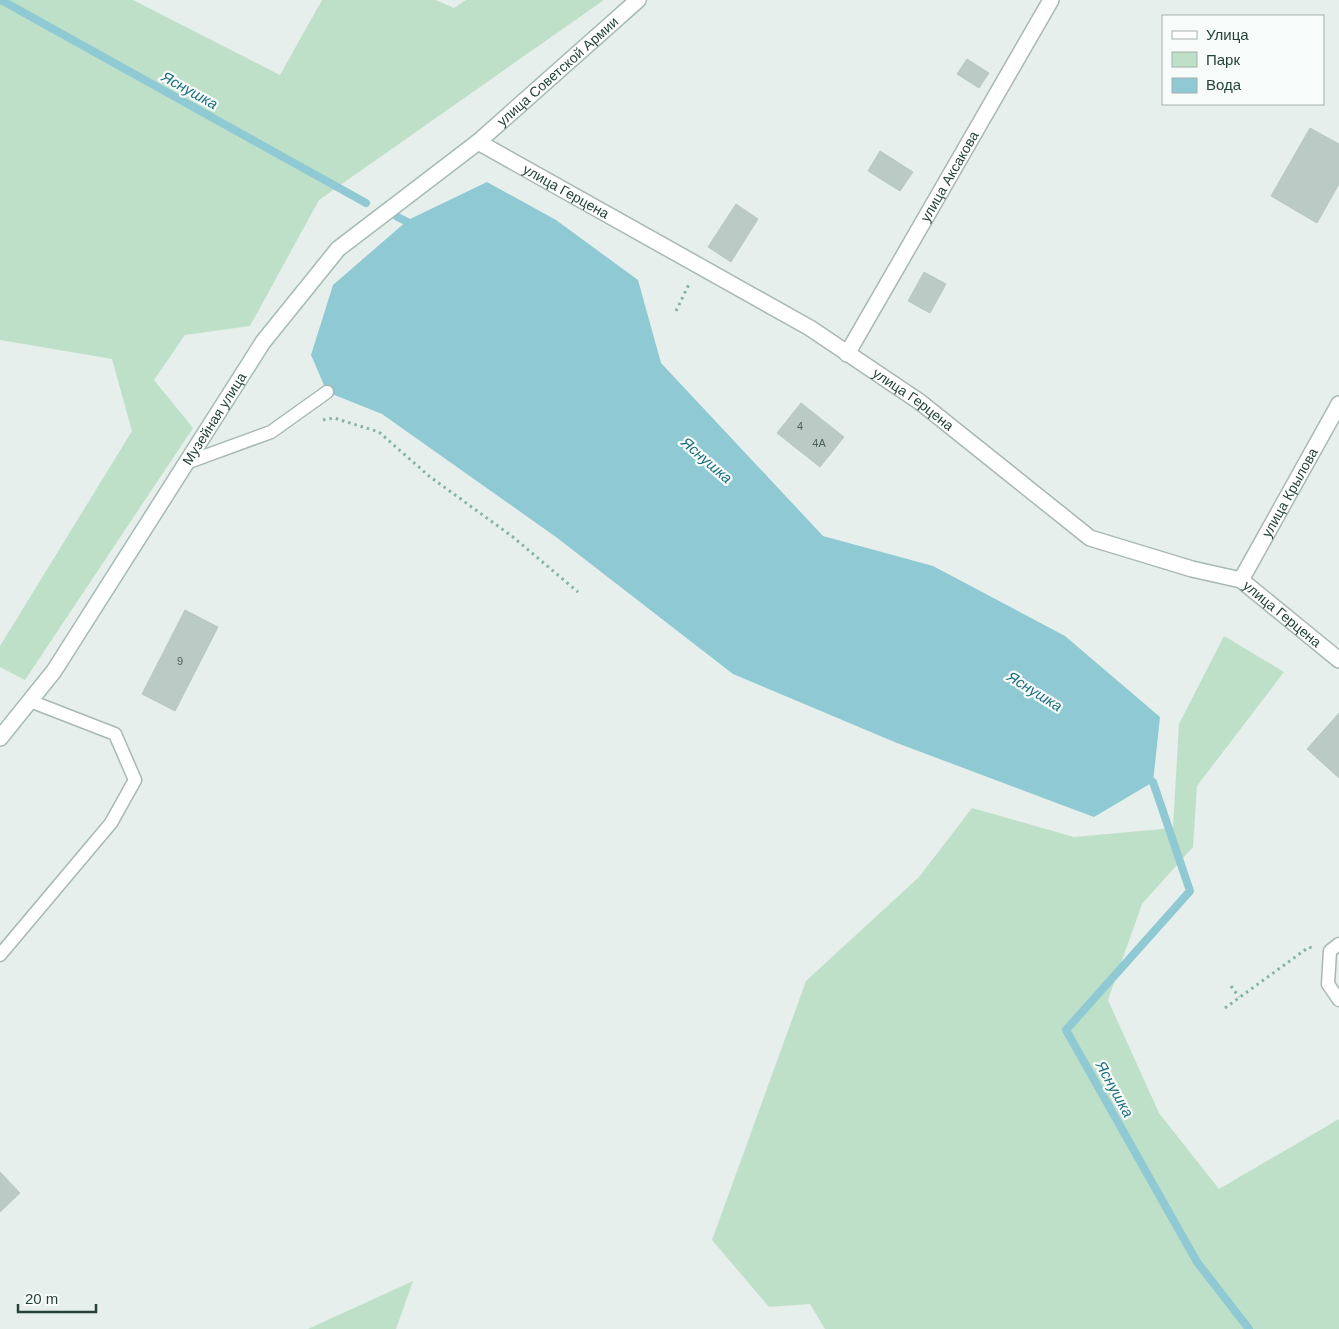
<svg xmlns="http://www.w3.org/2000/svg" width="1339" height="1329" viewBox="0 0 1339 1329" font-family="Arial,sans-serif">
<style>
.green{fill:#bfe0c8}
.water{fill:#8ec9d4}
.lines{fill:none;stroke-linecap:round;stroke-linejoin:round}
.stream{stroke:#8ec9d4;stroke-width:8}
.building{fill:#bbcac4;stroke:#b8c9c2}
.lane-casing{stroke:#a8b8b2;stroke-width:15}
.street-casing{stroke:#a8b8b2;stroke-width:18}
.secondary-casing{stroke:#a4bbb3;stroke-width:18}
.path{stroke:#86b3a5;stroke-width:3;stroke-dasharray:2.5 4;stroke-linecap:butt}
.lane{stroke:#fff;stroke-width:12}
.street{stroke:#fff;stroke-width:15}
.secondary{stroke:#fff;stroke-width:15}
.labels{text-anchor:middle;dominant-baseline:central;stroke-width:4.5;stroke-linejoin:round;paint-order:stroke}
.number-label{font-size:11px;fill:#4a645c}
.street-label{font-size:14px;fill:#24423a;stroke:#f7fbf9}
.water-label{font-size:15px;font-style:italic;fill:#1c6f80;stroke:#f7fbf9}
</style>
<rect width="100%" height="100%" fill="#e6efeb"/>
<g class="green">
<path d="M0,0H133L280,75L322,0H436L454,8L466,0H604L319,200L250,326L185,335L154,380L193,428L25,680L0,667V646L132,431L112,359L0,340Z"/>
<path d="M1224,636L1284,672L1197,786L1193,847L1142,904L1108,1000L1159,1113L1219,1189L1339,1119V1329H825L810,1304L769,1307L712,1240L806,981L919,877L972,808L1074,837L1173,828L1179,724Z"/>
<path d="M413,1281L396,1329H308Z"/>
</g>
<path class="water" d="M487,182L556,220L638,280L661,363L823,536L933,566L1065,636L1160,717L1153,782L1094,817L897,743L733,674L556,537L382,414L327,392L311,355L333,285L408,220Z"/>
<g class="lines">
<g class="stream">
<path d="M1,0L366,203"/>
<path d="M396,216L415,226"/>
<path d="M1144,776L1153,782L1190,891L1066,1030L1197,1262L1249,1329"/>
</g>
</g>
<g class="building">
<path d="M967,59L989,73L979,88L957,74Z"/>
<path d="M1310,128L1339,144V184L1317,223L1271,196Z"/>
<path d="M880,151L913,172L900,191L868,171Z"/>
<path d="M736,204L758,219L731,262L708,247Z"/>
<path d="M924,272L946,284L930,313L908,301Z"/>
<path d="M801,403L844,437L820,467L777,433Z"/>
<path d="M185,610L218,627L175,711L142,694Z"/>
<path d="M1339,713V778L1307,749Z"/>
<path d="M0,1172L20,1193L0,1212Z"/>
</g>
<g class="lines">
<g class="lane-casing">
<g id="lane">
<path d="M186,463L271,432L327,392"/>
<path d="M1339,944L1330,951L1328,984L1339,1000"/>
<path d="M0,955L111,823L135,780L115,734L30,701"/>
</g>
</g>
<g class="street-casing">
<g id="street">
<path id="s1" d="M478,142L810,328L920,402L1090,538L1192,569L1241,580L1339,660"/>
<path id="s2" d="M847,354L1051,0"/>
<path id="s3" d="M1241,580L1339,404"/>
</g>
</g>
<g class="secondary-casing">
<g id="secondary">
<path id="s4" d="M0,738L54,671L263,342L338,249L478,142L638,0"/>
</g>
</g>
<g class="path">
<path d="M676,311L690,282"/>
<path d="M323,420L334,418L379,432L429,476L513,537L578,592"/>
<path d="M1231,986L1239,997"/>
<path d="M1225,1008L1309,947L1312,948"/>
</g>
<use href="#lane" class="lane"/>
<use href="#street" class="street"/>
<use href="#secondary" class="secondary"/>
</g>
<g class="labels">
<g class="number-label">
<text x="800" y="426">4</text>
<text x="819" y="443">4А</text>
<text x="180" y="661">9</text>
</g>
<g class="street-label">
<text stroke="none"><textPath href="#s4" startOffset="878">улица Советской Армии</textPath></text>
<text stroke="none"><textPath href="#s2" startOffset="205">улица Аксакова</textPath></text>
<text stroke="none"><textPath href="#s1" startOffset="101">улица Герцена</textPath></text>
<text stroke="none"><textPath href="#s1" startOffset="506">улица Герцена</textPath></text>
<text stroke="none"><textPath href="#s4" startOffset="385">Музейная улица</textPath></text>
<text stroke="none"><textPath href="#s3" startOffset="100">улица Крылова</textPath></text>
<text stroke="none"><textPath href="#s1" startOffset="941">улица Герцена</textPath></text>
</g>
<g class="water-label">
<text transform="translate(190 90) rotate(29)">Яснушка</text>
<text transform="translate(707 460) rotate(41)">Яснушка</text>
<text transform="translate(1035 691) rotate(32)">Яснушка</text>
<text transform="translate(1115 1089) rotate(61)">Яснушка</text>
</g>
</g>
<rect x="1162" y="15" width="162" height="90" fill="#f7fbf9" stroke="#a3b1ad"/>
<rect x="1172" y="31" width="25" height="8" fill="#ffffff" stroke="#a3b1ad"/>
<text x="1206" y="40" font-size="15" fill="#24423a">Улица</text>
<rect x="1172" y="52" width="25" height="15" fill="#bfe0c8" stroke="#a3b1ad"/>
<text x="1206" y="65" font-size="15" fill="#24423a">Парк</text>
<rect x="1172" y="78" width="25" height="15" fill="#8ec9d4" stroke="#a3b1ad"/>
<text x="1206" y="90" font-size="15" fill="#24423a">Вода</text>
<path d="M18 1304v8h78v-8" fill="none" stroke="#24423a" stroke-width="2.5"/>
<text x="25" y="1304" font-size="15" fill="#24423a" stroke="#f7fbf9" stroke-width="4" paint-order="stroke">20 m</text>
</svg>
